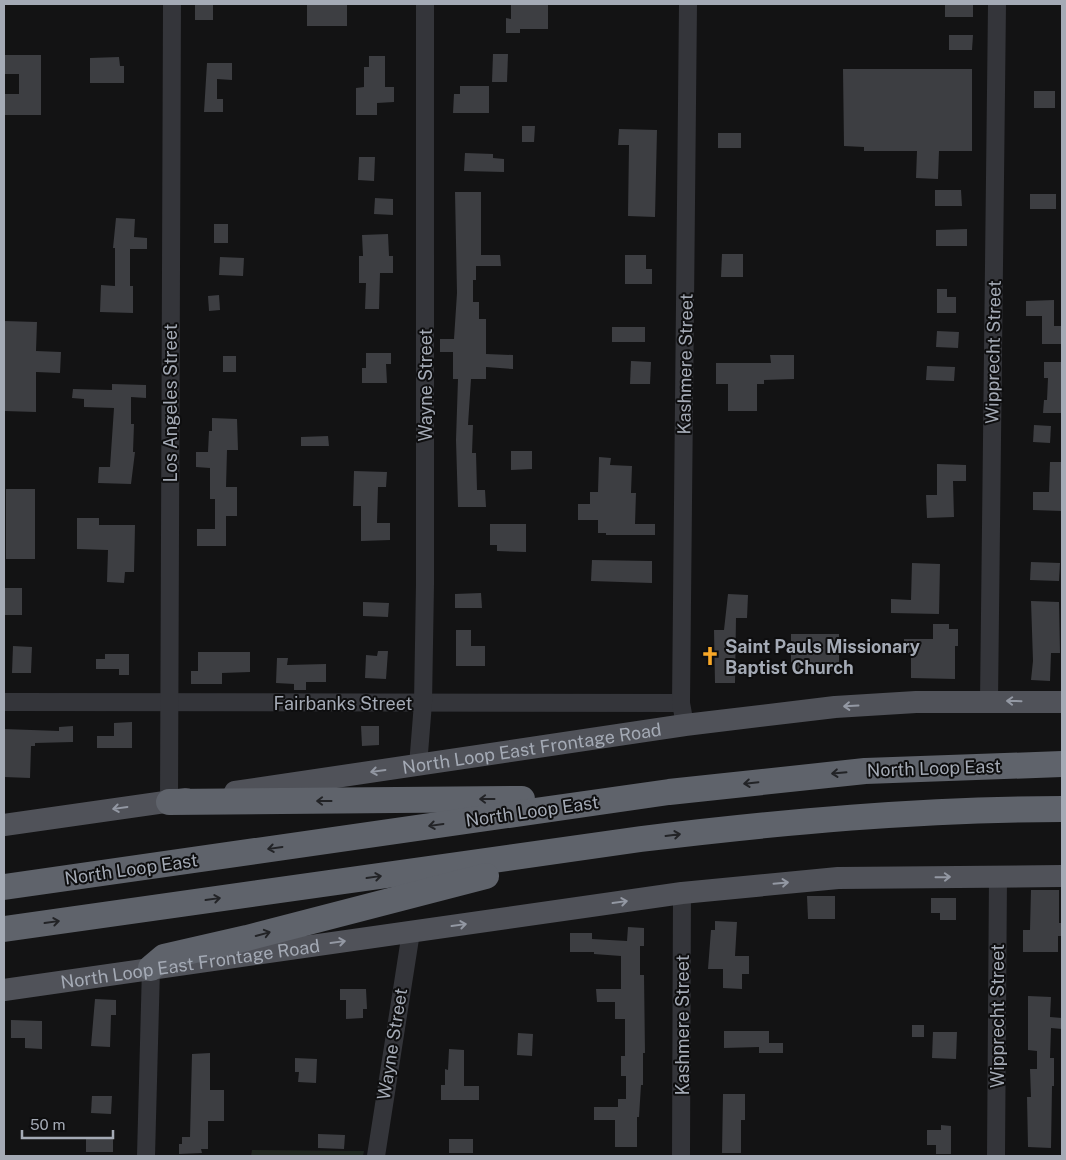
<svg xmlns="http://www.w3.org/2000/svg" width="1066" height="1160" viewBox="0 0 1066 1160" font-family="'Public Sans',sans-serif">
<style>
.green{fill:#1f271f}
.building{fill:#3d3e42}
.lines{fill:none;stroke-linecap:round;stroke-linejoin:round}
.minor{stroke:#34353a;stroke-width:18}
.major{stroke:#505259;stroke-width:22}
.highway{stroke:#5f636b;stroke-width:26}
.oneway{stroke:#9398a3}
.oneway2{stroke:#222326}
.labels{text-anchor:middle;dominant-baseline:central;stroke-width:4;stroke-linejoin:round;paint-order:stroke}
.street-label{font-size:18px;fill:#a4aab5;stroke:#0e0e0f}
.poi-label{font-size:18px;font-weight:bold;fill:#a4aab5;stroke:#0e0e0f;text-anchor:start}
</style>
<rect width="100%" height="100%" fill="#131314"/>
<path class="green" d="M252,1150L364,1151L363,1156H251Z"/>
<g class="building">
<rect x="195" y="4" width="18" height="16"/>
<rect x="307" y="4" width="40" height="22"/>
<path d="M511,4H548V29H520V33H506V18L511,19Z"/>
<rect x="945" y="4" width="28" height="13"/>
<path d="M949,35H973L972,50H949Z"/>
<path d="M493,54H508L507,82H492Z"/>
<path d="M4,55H41V115H4V94H19V74H4Z"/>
<path d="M369,56H385V87H394V102L377,103V115H356V88L364,87V67H369Z"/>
<path d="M119,57L120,66H124V83H90V58Z"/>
<path d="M207,63H232V80L217,79V99H223V112H204Z"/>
<path d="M843,69H972V151H939L938,179L916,178L917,151H864V147L844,146Z"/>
<path d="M460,86H489V113H453L454,94H460Z"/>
<rect x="1034" y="91" width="21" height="17"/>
<path d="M522,126H535L534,142H522Z"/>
<path d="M619,129L657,130L655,217L628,216L629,145H618Z"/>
<rect x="718" y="133" width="23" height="15"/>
<path d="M465,153L493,154V158L504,159V172L464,171Z"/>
<path d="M359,157H375L374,181L358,180Z"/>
<path d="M935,190H961L962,206H935Z"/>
<path d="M455,192H481V255H500L501,266H476V280H473V302H479V319H486V354L513,355V369L486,367V379H471L468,425H473L472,453H476L477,490H485L486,507H458L456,440L458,379H453V352H440V339H454L457,293Z"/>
<rect x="1030" y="194" width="26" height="15"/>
<path d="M375,198L393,199V215L374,214Z"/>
<path d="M116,218L135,219L134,237L147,238V249H130V286H133V313L100,312L101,285L115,286V248H113Z"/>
<rect x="214" y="224" width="14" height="19"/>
<path d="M967,229V246H936V230Z"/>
<path d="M388,234L389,256H393V273H380L379,309H365L366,283H359V256H363L362,235Z"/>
<path d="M722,254H743V277H721Z"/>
<path d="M625,255H646V269H652V284H625Z"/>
<path d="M220,257L244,258L243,276L219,275Z"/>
<path d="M937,289H947V297H956V313H937Z"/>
<path d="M219,295L220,310L209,311L208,296Z"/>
<path d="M1054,300V326H1062V344H1042V316H1026V301Z"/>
<path d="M4,321L37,322L36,351L61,352L60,373L36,372V412L4,411Z"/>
<rect x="612" y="327" width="33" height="15"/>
<path d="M937,331L959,332L958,348L936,347Z"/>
<path d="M366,353H391V364H386L387,383H362V368H366Z"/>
<path d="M770,355H794V379L764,380V384H757V411H728V384H716V363H771Z"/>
<rect x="223" y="356" width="13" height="16"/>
<path d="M631,361L651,362L650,384H630Z"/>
<path d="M1044,362H1062V413H1043L1044,400H1047L1048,378H1044Z"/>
<path d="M927,366L955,367L954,381L926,380Z"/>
<path d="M112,384L146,385V398L131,397V424H134L133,452H135L131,484L98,483L99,467H110L114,408L84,407V399L72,398L73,389L112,390Z"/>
<path d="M212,418L237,419L238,450H227L226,487H237V516H226V546H197V529H215V499H210V468L196,467V452H208L209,431H212Z"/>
<path d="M1034,425L1051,426L1050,443L1033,442Z"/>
<path d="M328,436L329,446H301V437Z"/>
<path d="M511,451H532V469L511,470Z"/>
<path d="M599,457L611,458L610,465L632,466L631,493H636L635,524H655V535H606V533H598V520H578V504H590V492H598Z"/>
<path d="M1050,462H1062V511L1033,510V492H1049Z"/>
<path d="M937,464L966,465V481H953L954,517L927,518L926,495H937Z"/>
<path d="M354,471L387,472L386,487H378L377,523H390V540L361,541V506H353Z"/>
<rect x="6" y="489" width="29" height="70"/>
<path d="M77,518H99V525H135L134,572H125L124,583L107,582L108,550L77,549Z"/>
<path d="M490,524H526V552L497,551V545H490Z"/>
<path d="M592,560L652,561V583L591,581Z"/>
<path d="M1031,562L1060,563L1059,581L1030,580Z"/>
<path d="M912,563L940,564L939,614L891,613V599L911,600Z"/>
<path d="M5,588H22V615H4Z"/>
<path d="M481,593L482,608H455V594Z"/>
<path d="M728,594L748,595L747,618H736L735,683H715L714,630H724Z"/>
<path d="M1031,601L1059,602L1060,653H1051L1050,681L1031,680L1033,661Z"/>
<path d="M363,602L389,603L388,617L363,616Z"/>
<path d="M933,624H949V629H958V646H955V679L911,678V653H904V639H933Z"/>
<path d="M456,630H471V646H485V666H456Z"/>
<rect x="791" y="634" width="48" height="37"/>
<path d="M13,646L32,647L31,673H12Z"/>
<path d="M378,651H388L386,679L365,678L366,655L377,656Z"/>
<path d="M198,652H250V672L222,673V684H191V671H198Z"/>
<path d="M105,654H129V675H119V669H96V659H105Z"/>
<path d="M277,658H288L287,665L326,664V682H306V690H294V684L276,683Z"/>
<path d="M132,722V748H97V736H114V723Z"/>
<path d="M73,726V742L35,743V746H31L30,778L4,777V729L59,731V727Z"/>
<path d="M361,726H379V745L362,746Z"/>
<path d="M1031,890H1059V923H1062V936H1058V952H1023V930H1030Z"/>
<path d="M807,896H835V919H808Z"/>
<path d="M931,898H956V920H940V913H931Z"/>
<path d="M715,921L737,922L735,956H749V974H742V989L723,988V969H708L711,930H715Z"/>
<path d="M628,927L644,928V946H640V975H644L645,1053H643V1085H641L639,1117H637V1147H615V1120H594V1107H618V1099H626V1076H621V1056H625V1019H615V1002H597L596,989H621V956L594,954V952H570V933H592V939L627,941Z"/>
<path d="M340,989H366L367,1009H363V1018L346,1019V1000H340Z"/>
<path d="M1028,996L1051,997L1050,1017L1062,1018V1029L1051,1028L1050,1058H1054V1086H1052L1051,1148L1028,1147L1027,1097H1031L1030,1069H1037V1051L1028,1050Z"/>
<path d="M95,999L116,1000V1015H111L110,1047L91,1046Z"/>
<path d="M11,1020L42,1021V1049L25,1048V1038H11Z"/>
<rect x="912" y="1025" width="12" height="12"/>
<path d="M724,1031H769V1043H783V1053H759V1047L724,1048Z"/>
<path d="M933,1032H957L956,1059L932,1058Z"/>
<path d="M518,1033L533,1034L532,1056L517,1055Z"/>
<path d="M449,1049L464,1050V1086H479V1100H441V1085H445V1069L448,1070Z"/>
<path d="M210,1053V1090H224V1121H208V1149H201L202,1153L179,1154V1144H182V1137H190L192,1054Z"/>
<path d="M295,1058L317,1059L316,1083L298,1082L299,1072H295Z"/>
<path d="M723,1094H745V1120H741V1153H722Z"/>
<path d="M92,1096H112L111,1114L91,1113Z"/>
<path d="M941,1125L951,1126V1154H936V1145H927V1130H941Z"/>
<path d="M318,1134L345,1135L344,1149L318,1148Z"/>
<rect x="86" y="1137" width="27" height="15"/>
<rect x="449" y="1139" width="24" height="14"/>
</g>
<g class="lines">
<g class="minor">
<path d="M989,701L997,4"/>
<path d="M4,702L681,703"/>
<path d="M685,725L681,703L688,4"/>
<path d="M418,766L423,703L425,584V4"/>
<path d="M169,802L172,4"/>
<path d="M146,1156L151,968"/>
<path d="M376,1156L411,932"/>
<path d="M681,1156L682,893"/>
<path d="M996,1156L998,876"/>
</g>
<g class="major">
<path id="s1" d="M235,792L685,725L835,707L916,702H1062"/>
<path d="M4,825L186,799"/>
<path id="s2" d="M4,990L682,893L838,878L1062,876"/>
</g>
<g class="highway">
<path d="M169,802L522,799"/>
<path d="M4,887L669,792L865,771L1062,764"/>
<path d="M4,929L641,839C781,822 921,809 1062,809"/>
<path d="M151,968L164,957L247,938L486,876"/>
</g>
</g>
<defs><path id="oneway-shaft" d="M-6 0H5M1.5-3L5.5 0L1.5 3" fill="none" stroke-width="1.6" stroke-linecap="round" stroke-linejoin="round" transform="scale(1.25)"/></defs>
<g class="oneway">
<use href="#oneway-shaft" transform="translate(1014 701) rotate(-179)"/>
<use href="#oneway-shaft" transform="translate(851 706) rotate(177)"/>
<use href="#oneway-shaft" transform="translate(378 771) rotate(172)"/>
<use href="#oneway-shaft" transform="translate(120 808) rotate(172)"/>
<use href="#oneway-shaft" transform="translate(943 877) rotate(-1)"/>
<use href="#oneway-shaft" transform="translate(781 883) rotate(-5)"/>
<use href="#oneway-shaft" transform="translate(620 902) rotate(-8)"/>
<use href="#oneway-shaft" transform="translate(459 925) rotate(-8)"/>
<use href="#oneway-shaft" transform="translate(338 942) rotate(-8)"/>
</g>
<g class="oneway2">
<use href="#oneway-shaft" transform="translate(839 773) rotate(175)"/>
<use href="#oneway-shaft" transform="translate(751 783) rotate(174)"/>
<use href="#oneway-shaft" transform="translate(487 799) rotate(180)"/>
<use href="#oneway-shaft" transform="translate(324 801) rotate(180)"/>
<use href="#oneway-shaft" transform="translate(436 825) rotate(172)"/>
<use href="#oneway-shaft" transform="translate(673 835) rotate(-7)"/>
<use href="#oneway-shaft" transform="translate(275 848) rotate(172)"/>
<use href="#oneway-shaft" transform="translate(374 877) rotate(-8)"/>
<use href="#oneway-shaft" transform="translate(213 899) rotate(-8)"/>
<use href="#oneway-shaft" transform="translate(52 922) rotate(-8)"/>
<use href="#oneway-shaft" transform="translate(263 934) rotate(-15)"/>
</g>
<defs>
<g id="church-bare" transform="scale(1.5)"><path d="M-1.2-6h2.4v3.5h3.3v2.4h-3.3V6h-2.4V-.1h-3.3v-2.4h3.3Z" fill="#f8a828" stroke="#0e0e0f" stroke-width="2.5" paint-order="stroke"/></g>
</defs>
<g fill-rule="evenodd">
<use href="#church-bare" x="710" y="656"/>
</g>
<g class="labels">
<g class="street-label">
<text transform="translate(993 352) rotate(-89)">Wipprecht Street</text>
<text transform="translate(685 364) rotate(-89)">Kashmere Street</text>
<text transform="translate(425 385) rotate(-90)">Wayne Street</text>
<text transform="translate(170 403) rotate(-90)">Los Angeles Street</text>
<text x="343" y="703">Fairbanks Street</text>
<text stroke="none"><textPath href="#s1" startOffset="300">North Loop East Frontage Road</textPath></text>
<text transform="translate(934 768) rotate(-2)">North Loop East</text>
<text transform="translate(532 811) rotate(-8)">North Loop East</text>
<text transform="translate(131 869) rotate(-8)">North Loop East</text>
<text stroke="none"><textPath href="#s2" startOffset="188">North Loop East Frontage Road</textPath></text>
<text transform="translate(997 1016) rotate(-90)">Wipprecht Street</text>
<text transform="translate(682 1025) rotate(-90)">Kashmere Street</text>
<text transform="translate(392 1044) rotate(-81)">Wayne Street</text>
</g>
<g class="poi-label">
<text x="725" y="646">Saint Pauls Missionary<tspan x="725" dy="21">Baptist Church</tspan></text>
</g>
</g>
<rect width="1066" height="1160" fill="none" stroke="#a4aab5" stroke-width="10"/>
<path d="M22 1130v8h91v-8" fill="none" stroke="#a4aab5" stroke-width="2.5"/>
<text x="30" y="1130" font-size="15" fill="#a4aab5" stroke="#0e0e0f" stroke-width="4" paint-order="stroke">50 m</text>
</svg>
